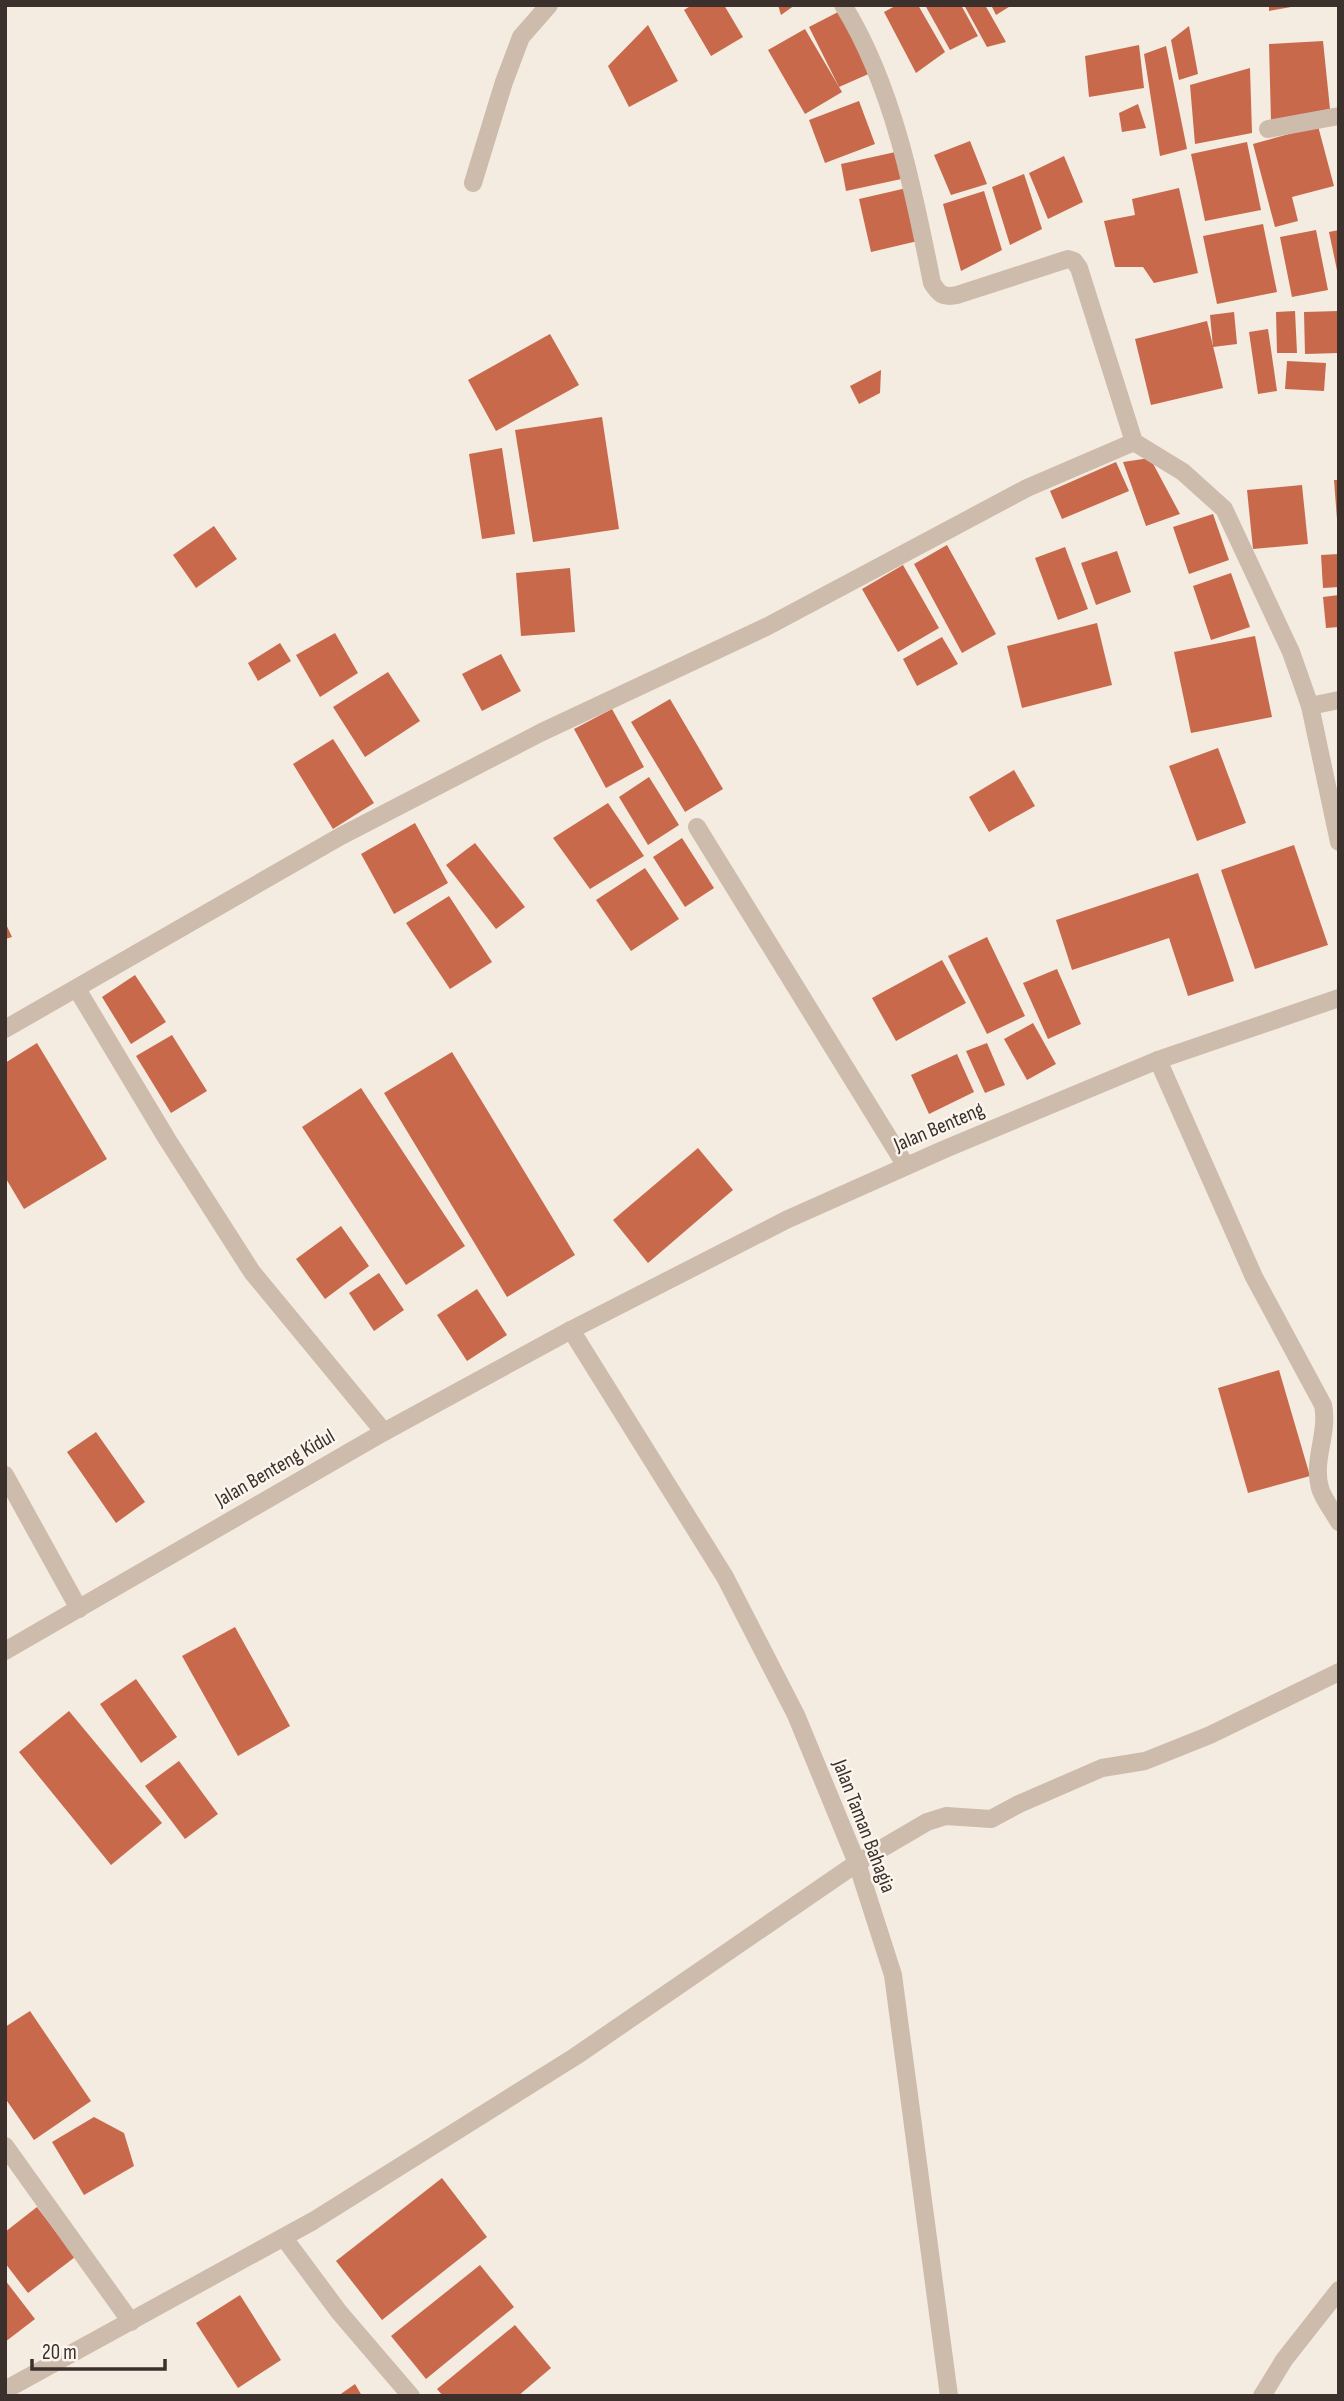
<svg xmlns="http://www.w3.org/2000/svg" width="1344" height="2401" viewBox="0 0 1344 2401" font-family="'Sofia Sans Condensed',sans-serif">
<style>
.building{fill:#c8694b}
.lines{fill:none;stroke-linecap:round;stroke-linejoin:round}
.minor{stroke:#cdbbac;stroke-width:18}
.labels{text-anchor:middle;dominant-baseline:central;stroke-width:5;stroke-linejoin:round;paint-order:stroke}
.street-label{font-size:21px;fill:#3b302b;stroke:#fbf5ee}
</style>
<rect width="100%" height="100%" fill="#f4ebe1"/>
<g class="building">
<path d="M692,5H724L743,37L711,56L684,10Z"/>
<path d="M778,5H795L781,15Z"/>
<path d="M897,5H918L945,52L916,73L884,12Z"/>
<path d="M925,5H961L978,36L950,50Z"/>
<path d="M964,5H985L1006,42L987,47Z"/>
<path d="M991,5H1012L996,15Z"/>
<path d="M1269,5H1291V7L1269,11Z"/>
<path d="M840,11L873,72L839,87L809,27Z"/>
<path d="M648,25L678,81L629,107L608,66Z"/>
<path d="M1189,26L1198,74L1179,80L1171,40Z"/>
<path d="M805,29L842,92L805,114L768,50Z"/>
<path d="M1323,41L1330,109L1271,121L1269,44Z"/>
<path d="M1139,45L1144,88L1089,97L1085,56Z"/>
<path d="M1166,46L1187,149L1160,156L1144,54Z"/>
<path d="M1250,68L1252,133L1195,144L1190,85Z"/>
<path d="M859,101L875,144L825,163L809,120Z"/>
<path d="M1138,104L1146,128L1122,132L1119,113Z"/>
<path d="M1318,126L1334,186L1292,197L1298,221L1275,227L1253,144Z"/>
<path d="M970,141L987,184L951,195L934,155Z"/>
<path d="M1247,142L1261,210L1205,221L1191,154Z"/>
<path d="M900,151L906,178L846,191L841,164Z"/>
<path d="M1064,156L1083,202L1048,219L1029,173Z"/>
<path d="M1024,174L1042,229L1010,245L992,187Z"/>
<path d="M911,187L922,240L871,252L859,199Z"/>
<path d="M1179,188L1198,273L1154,283L1143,267H1115L1104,221L1135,215L1132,199Z"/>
<path d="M984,191L1002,250L961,271L943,204Z"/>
<path d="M1263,224L1277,292L1217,304L1203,236Z"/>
<path d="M1316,230L1328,290L1292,297L1280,237Z"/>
<path d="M1339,230V275H1338L1329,232Z"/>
<path d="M1295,311L1297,353H1277L1276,312Z"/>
<path d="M1339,311V353L1305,354L1304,312Z"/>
<path d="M1234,312L1237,344L1213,347L1210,315Z"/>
<path d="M1207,321L1223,388L1151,405L1135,339Z"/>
<path d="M1268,329L1277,391L1258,394L1249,332Z"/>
<path d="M550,334L579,385L496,431L468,380Z"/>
<path d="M1287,361L1326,363L1324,391L1285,389Z"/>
<path d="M881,370L880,393L859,404L850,386Z"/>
<path d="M602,417L619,529L533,542L515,430Z"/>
<path d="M502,448L515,534L482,539L469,454Z"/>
<path d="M1150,458L1180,514L1146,526L1123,462Z"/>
<path d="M1116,462L1129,491L1062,519L1050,491Z"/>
<path d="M1334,480H1339V519H1337Z"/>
<path d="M1302,485L1308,544L1253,549L1247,490Z"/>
<path d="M1213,514L1229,560L1189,574L1173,527Z"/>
<path d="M214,526L237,559L196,588L173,555Z"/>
<path d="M947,545L996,634L962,653L914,564Z"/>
<path d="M1065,547L1088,609L1058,620L1035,558Z"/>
<path d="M1117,551L1131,592L1096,605L1081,563Z"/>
<path d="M1339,554V587L1323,588L1321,555Z"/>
<path d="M903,565L939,628L898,652L862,589Z"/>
<path d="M570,568L575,632L521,636L516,573Z"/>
<path d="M1231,573L1250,627L1211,640L1193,586Z"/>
<path d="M1339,595V627L1326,628L1323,597Z"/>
<path d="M1097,623L1112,685L1022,708L1007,646Z"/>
<path d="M335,633L358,673L320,697L296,655Z"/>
<path d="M1255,636L1272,717L1191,733L1174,652Z"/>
<path d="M942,637L958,664L917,686L903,659Z"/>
<path d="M280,643L291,661L258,681L248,663Z"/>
<path d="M501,654L521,691L482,711L462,674Z"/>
<path d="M388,672L420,721L365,757L333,707Z"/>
<path d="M670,699L723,789L685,812L631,722Z"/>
<path d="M612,709L644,767L606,788L574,729Z"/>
<path d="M333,739L374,803L333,829L293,764Z"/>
<path d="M1218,748L1246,823L1197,841L1169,766Z"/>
<path d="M1014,770L1035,806L989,832L969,797Z"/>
<path d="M649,777L679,825L648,845L619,797Z"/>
<path d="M608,803L644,856L590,889L553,838Z"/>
<path d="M415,823L448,883L394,914L361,854Z"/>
<path d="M682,838L714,888L685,907L653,857Z"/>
<path d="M475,843L525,907L496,929L446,865Z"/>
<path d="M1294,845L1328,945L1255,969L1221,870Z"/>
<path d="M645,868L679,919L631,951L596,900Z"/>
<path d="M1198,873L1234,981L1188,996L1169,938L1072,970L1056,920Z"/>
<path d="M449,896L492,962L450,989L406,923Z"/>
<path d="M5,922L12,937L5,939Z"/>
<path d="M987,937L1025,1016L987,1034L948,956Z"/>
<path d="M942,960L966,1003L896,1041L872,998Z"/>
<path d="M1057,969L1081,1024L1048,1039L1023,983Z"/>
<path d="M135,975L166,1022L131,1044L102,997Z"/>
<path d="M1033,1023L1056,1064L1027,1080L1004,1039Z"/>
<path d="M172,1035L207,1091L171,1113L136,1056Z"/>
<path d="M37,1043L107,1159L24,1209L5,1177V1063Z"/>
<path d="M987,1043L1005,1085L985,1093L966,1051Z"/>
<path d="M452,1052L575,1255L507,1297L384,1093Z"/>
<path d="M957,1054L974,1092L929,1114L911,1075Z"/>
<path d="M361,1088L465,1246L406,1285L302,1127Z"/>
<path d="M698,1148L733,1190L648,1263L613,1220Z"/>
<path d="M341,1226L369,1266L325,1299L296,1259Z"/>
<path d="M379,1273L404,1310L374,1331L349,1293Z"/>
<path d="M477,1289L507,1335L467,1361L437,1315Z"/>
<path d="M1279,1370L1310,1476L1248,1493L1218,1388Z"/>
<path d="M96,1432L145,1502L116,1523L67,1452Z"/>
<path d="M235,1627L290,1726L238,1756L182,1656Z"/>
<path d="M136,1679L177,1737L141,1763L100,1704Z"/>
<path d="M69,1711L162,1823L111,1865L19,1752Z"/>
<path d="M179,1761L218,1814L185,1839L145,1786Z"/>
<path d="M30,2011L91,2101L34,2140L5,2098V2027Z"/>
<path d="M94,2117L124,2133L134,2166L84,2195L52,2142Z"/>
<path d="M442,2178L487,2237L382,2320L336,2261Z"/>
<path d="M37,2207L75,2257L28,2293L5,2263V2232Z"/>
<path d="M480,2265L514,2307L426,2379L391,2336Z"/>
<path d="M5,2280L35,2319L5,2342Z"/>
<path d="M240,2295L281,2360L238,2388L196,2323Z"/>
<path d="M515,2325L551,2368L518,2396H443L437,2389Z"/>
<path d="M355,2384L362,2396H338Z"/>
</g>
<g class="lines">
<g class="minor">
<path d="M843,5C893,85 914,192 932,283C939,294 943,298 957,295L1068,259L1074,261L1079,268L1134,442L1183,472L1224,509L1291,652L1310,706L1339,842"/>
<path d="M1268,129L1339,116"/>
<path d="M473,183L504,82L521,37L549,5"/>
<path d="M1310,706L1339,700"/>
<path d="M697,827L906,1166"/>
<path d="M77,989L167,1139L252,1272L384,1432"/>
<path d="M5,1029L341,836L542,732L766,627L1027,488L1134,442"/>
<path d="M1158,1060L1254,1277L1323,1405C1329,1433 1312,1460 1320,1488C1323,1499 1333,1511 1339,1522"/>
<path d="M571,1330L725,1577L796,1715L857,1863L893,1975L949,2396"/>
<path d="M5,1475L79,1609"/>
<path d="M5,1651L384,1432L571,1330L786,1220L945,1149L1158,1060L1339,998"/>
<path d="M5,2146L131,2322"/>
<path d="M284,2238L339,2312L411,2396"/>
<path d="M5,2390L313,2221L576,2056L857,1863L927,1822L946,1816L991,1819L1019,1804L1102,1768L1145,1761L1210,1735L1339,1672"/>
<path d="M1262,2396L1284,2360L1339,2290"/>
</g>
</g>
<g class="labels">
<g class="street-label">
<text transform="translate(939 1127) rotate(-23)">Jalan Benteng</text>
<text transform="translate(275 1468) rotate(-30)">Jalan Benteng Kidul</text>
<text transform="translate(864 1826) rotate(69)">Jalan Taman Bahagia</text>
</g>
</g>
<rect width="1344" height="2401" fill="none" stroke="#3b302b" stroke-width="14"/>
<path d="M32 2359v10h133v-10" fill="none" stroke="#3b302b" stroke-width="3.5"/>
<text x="42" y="2359" font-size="21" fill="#3b302b" stroke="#fbf5ee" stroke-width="5" paint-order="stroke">20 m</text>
</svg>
